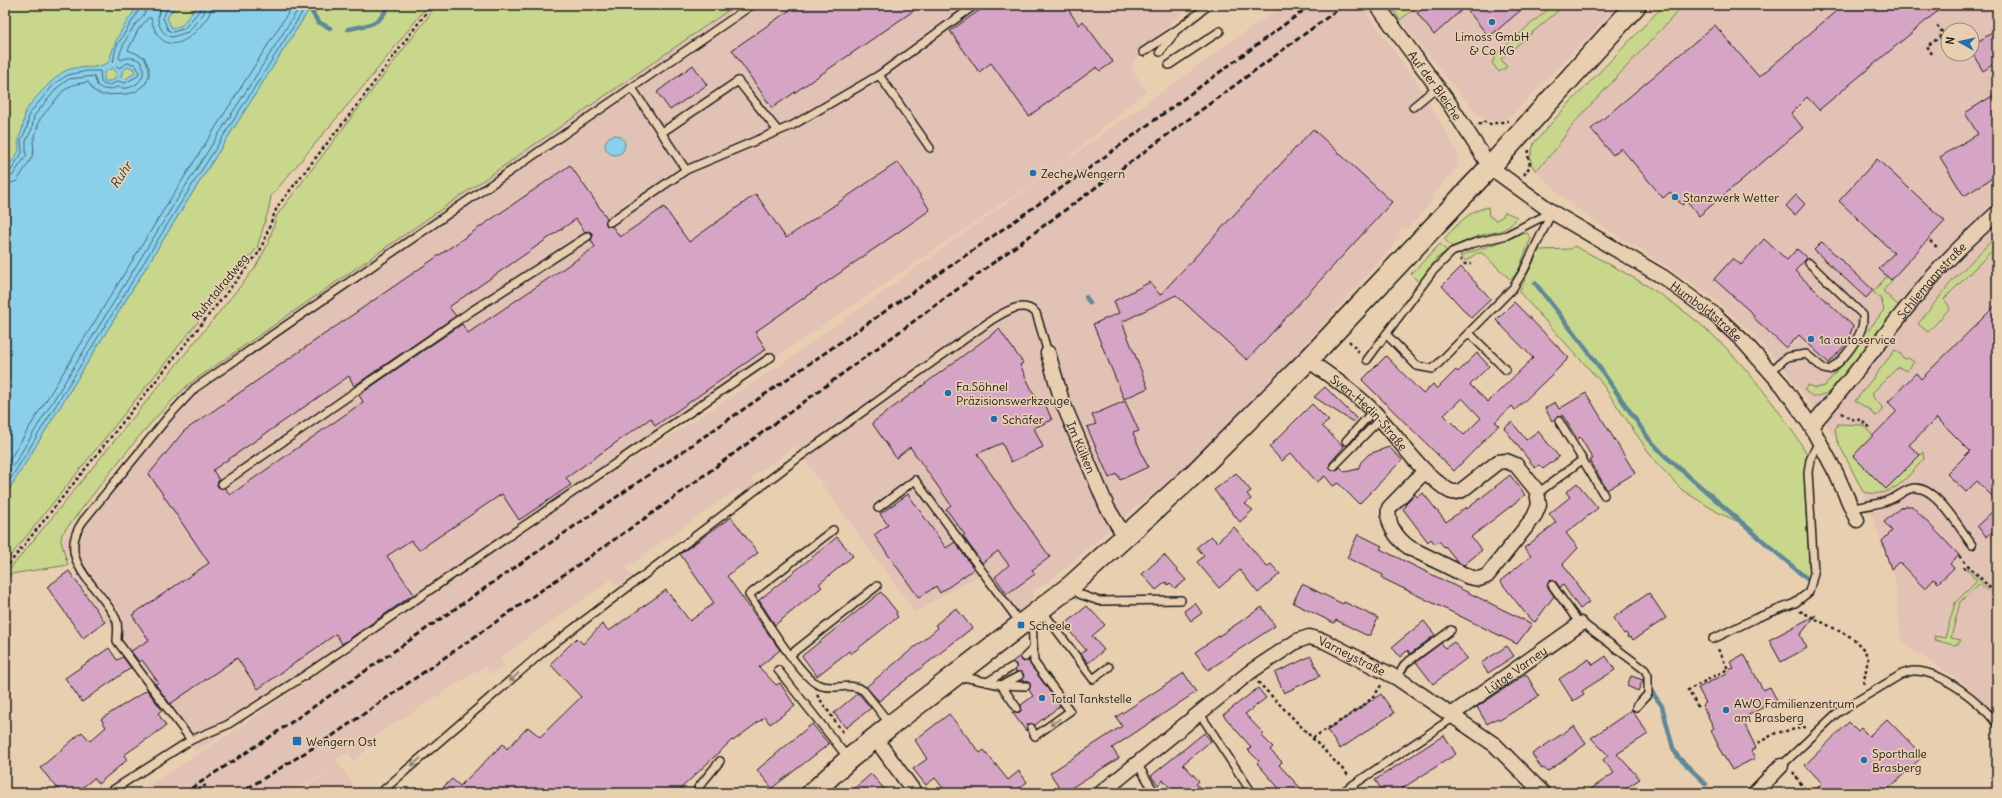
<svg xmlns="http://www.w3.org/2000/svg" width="2002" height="798" viewBox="0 0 2002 798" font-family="Delius,sans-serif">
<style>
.built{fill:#e3c2b6;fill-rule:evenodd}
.green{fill:#c8d78b;stroke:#727a54}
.water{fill:#8ad0eb;stroke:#5e8898;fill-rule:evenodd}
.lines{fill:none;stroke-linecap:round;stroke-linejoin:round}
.shore{stroke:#48646f;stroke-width:1}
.stream{stroke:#5e8898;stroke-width:4.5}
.building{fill:#d6a5c5;stroke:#1c1c1c;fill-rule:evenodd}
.lane-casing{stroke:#1c1c1c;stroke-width:10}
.street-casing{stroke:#1c1c1c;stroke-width:17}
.secondary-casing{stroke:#1c1c1c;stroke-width:23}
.path{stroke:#1c1c1c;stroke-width:2.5;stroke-dasharray:3 3;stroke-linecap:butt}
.lane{stroke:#e8cfb0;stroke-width:7}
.street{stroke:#e8cfb0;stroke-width:14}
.secondary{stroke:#e8cfb0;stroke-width:20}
.rail{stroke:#1c1c1c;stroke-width:3;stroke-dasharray:6 3;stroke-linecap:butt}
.oneway{stroke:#8c7e6d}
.poi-dot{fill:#1f6fb2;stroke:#e8cfb0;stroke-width:1.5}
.labels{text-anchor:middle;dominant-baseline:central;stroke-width:3.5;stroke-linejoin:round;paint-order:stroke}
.poi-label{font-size:12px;fill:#1c1c1c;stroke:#e8cfb0;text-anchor:start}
.street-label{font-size:12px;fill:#1c1c1c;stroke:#e8cfb0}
.water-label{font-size:13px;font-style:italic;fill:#324045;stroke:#e8cfb0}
</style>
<rect width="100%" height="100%" fill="#e8cfb0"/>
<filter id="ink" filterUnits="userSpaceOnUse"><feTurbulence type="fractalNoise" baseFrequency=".025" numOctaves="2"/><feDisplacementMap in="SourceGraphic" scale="8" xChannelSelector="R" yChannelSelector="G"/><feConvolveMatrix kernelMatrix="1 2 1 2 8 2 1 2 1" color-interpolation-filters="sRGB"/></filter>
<g filter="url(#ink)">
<g class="built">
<path d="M736,5H1191L1144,48L1131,67L1146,91L1062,163L196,752L78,579L63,541L189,384Z"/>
<path d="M1283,5H1378L1368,14L1416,81L1458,153V166L1431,197L1432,200L1422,214L1408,229L1402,227L1399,232L1402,235L1296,355L1189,465L1137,506L1051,580L1033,591L1031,616L1021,625L982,573L915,612L795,446L751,478L757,487L744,497L738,488L626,568L632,577L618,586L612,579L500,657L505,665L492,675L485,666L362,744L366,751L353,760L348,753L336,759L359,793H296L333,770L288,793H136L230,734L577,495L779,366Z"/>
<path d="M1419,5H1619L1512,115L1496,122L1478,116L1400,20Z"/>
<path d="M1684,5H1997V714L1956,677L1911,650L1904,642L1901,635L1895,579L1863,492L1837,440L1786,371L1749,330L1719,303L1680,275L1596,222L1568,202L1536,171L1554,151L1574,123ZM1948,30H1972V54H1948Z"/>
</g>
<g class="green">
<path d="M5,5H208L5,214Z"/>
<path d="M312,5H428L372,76L271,196L269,208L257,248L5,563V496L179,214Z"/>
<path d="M436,5H736L189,384C141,428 103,483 62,534L61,541L68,565L5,575L255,268L268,244L277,215L425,21Z"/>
<path d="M1390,5H1419L1400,20Z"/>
<path d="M1553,5H1565L1501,59L1507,67L1499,72L1492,63L1498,52Z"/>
<path d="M1664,5H1684L1574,123L1554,151L1536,171L1532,165L1530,158L1534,143L1563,110Z"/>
<path d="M1488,207L1489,216L1496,220L1502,217L1505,212L1517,217C1508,233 1495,231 1479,236C1470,239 1461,244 1452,247L1444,239C1458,224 1468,211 1488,207Z"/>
<path d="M1522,234L1527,233L1531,238L1519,269L1511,280L1482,253H1477L1466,261L1460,256Z"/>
<path d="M1997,235V246L1944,299L1950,308L1928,332L1918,324L1953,280Z"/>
<path d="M1440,244L1447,251L1437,258L1419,283L1411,274Z"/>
<path d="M1574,246C1614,266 1653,287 1689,315C1737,352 1775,403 1808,455L1804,474L1810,579L1741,523L1719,513L1682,490L1654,460L1600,381L1519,292L1539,250L1571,249Z"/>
<path d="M1887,276L1891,280L1893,279L1883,291L1899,306L1830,392L1818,396H1812L1804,390L1808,385L1815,388L1825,386L1884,310L1881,299L1873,292Z"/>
<path d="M1895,350L1900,353L1904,359L1908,358L1914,362L1907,371L1898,367L1873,392V397L1882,407V410L1877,416L1874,415L1870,410L1855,401Z"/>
<path d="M1838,424L1863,425L1873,436L1853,456L1886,489L1923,452L1924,459C1905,479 1893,499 1863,492L1837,440L1835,429Z"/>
<path d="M1968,568L1988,589L1987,591L1979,584L1960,602L1951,638L1961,640L1958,644L1953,645L1935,640L1934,636L1945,638L1955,603L1977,581L1967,570Z"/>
</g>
<g class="water">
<path d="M139,5H176L167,18L172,28L181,26L197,7L196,5H312L179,214L5,496V172L19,151C17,135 20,139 23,125C24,121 24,117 25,113C29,103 55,76 65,71C79,64 96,71 109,62C114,40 125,23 139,5ZM128,67L133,68L135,73L124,80L121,77L123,70ZM113,68L116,72V77L112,81H104V72Z"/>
<circle cx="615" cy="145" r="10"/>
</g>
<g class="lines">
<g class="shore">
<path d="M163,5C161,9 158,13 158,17C157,25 164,36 172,37L188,32L204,13L205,5"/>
<path d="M169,5L163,18L168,30L172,32L184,29L200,10V5"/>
<path d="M5,174L10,172L22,153L21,140L27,128L29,114L55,83L68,75L87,71H100L101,82C106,88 113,84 118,81L125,83L138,76L139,71L135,64L127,63L119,68L113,62L116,47L142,5"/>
<path d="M5,179L13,175L26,156V141L32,129L34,116L58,87L69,79L94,76L97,85C104,92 110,89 118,87C121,87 124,89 127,88C141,85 148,73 140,61C134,57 127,57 121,60L119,58C121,47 128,36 134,26C139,20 147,14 147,5"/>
<path d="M5,185L17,181L31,159L34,151L33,142L40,119L63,91L72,85L88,82L94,91L102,95L126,94L135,92L146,83L149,76V68L144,57L128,50L138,30L148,18H151C159,54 184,48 202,24C207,18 212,13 211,5"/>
<path d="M5,467L166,206L293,5"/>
<path d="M5,479L171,209L301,5"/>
<path d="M5,488L175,212L307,5"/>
</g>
<g class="stream">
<path d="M308,5L318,22L330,28"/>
<path d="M348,29C365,26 382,25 388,5"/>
<path d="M1535,283L1588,351L1649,439L1663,454L1807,579"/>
<path d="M1086,297L1090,303"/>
<path d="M1652,692L1662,706L1673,748L1678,757L1706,784"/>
</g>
</g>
<g class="building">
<path d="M797,5H922L772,108L732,50Z"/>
<path d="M987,5H1065L1079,25L1083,21L1113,62L1100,71L1097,67L1029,116L991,63L979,72L950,31Z"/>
<path d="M1428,5H1527L1489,37L1465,7L1434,35L1417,13Z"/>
<path d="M1843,5H1945L1819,110L1807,97L1791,113L1803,128L1699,216L1687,201L1682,205L1670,192L1663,198L1621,148L1613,155L1591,129L1715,25L1759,77Z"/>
<path d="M1997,30V62L1983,71L1972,53V45Z"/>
<path d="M693,65L707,85L670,110L657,92Z"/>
<path d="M1997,93V175L1964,196L1940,157L1978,134L1965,113Z"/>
<path d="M1313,129L1392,202L1247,360L1176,295L1122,322L1148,388L1124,399L1093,324L1119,313L1114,301L1150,282L1160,295Z"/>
<path d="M1877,159L1945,221L1891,280L1879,269L1894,253L1839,201Z"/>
<path d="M898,162L930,210L755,332L766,349L655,426L651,418L566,478L571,485L519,520L502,494L419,550L411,540L387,556L414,594L342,644L336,634L258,689L237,658L170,704L155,684L158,682L142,660L139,662L131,651L149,640L132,615L209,563L149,474L184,431L570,165L607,218L606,225L612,226L620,237L664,207L689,242L756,194L786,238ZM576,219L585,232L588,231L592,233L593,236L591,240L595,247L468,333L462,324L359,395L363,402L230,495L225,488L218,487L217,484L219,480L213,470L349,376L354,386L456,316L449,307Z"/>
<path d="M1796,195L1805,204L1795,215L1786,206Z"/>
<path d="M1764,239L1787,260L1797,249L1807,258L1795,271L1853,326L1847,343L1829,363L1799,335L1786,348L1753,317L1754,315L1714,279L1733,258L1741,265Z"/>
<path d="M1822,242L1873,290L1866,298L1814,250Z"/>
<path d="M1461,267L1491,299L1471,318L1442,286Z"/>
<path d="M1514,302L1569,358L1515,410L1512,406L1495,422L1499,425L1454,471L1362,380L1386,356L1423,394L1433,384L1437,389L1456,370L1458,372L1477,353L1489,366L1470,385L1488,402L1533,358L1496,320ZM1462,398L1481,418L1464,435L1444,415Z"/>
<path d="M1997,304V501L1977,481L1966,492L1947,474L1970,451L1937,418L1909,445L1920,455L1886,489L1853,456L1897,411L1888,402L1916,373L1921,379Z"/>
<path d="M999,329L1023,363L1020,365L1040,407L1045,404L1052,420L1034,428L1043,447L1011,462L1002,443L977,454L1050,557L1032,570L1035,574L1007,594L995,577L1009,565L998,551L982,563L963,536L965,535L946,509L951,505L910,447L896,458L872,423Z"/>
<path d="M1325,387L1356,418L1353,422L1314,397Z"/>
<path d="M1586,393L1635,473L1607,490L1590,460L1593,459L1580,437L1577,439L1562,414L1563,416L1557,417L1552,421L1545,408L1555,402L1559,409Z"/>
<path d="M1125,401L1139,431L1133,433L1148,467L1120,480L1117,474L1109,478L1087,427L1096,424L1092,415Z"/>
<path d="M1312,404L1329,421L1322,426L1344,447L1330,463L1329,467L1331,470L1336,471L1340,467L1345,472L1358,469L1361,462L1369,454L1389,447L1402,460L1359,504L1338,483L1333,486L1325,476L1317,482L1291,453L1282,461L1269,447Z"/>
<path d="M1512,422L1526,440L1538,431L1559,457L1543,469L1539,465L1535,468L1504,428Z"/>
<path d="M1236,473L1251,491L1247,494L1251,499L1245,504L1253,510L1240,522L1214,490Z"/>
<path d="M1510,475L1525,495L1471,537L1482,550L1464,565L1459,563L1445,546L1444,547L1439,541L1435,544L1431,539L1428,542L1403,509L1406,506L1405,504L1415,494L1417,497L1423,493L1446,522L1466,507L1467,509Z"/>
<path d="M1577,483L1598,508L1566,533L1578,548L1563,564L1589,602L1580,609L1563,585L1560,588L1556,582L1551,580L1548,583L1547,586L1554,596L1535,622L1529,618L1500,581L1531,556L1524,548L1556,523L1549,514L1570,497L1566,492Z"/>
<path d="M908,494L946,548L955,542L974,569L940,593L936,586L919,598L874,535L888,525L880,514Z"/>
<path d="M1905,506H1912L1959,555L1950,564L1954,568L1938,583L1934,579L1925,589L1899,562L1891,569L1882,541L1892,531L1884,522L1900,508Z"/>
<path d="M1997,507V527L1987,537L1977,526Z"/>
<path d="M731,517L758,553L727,576L780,650L759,667L776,685L780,683L795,706L770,724L765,717L733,741L732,740L676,793H437L452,779L460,786L503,744L507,749L528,727L540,737L581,697L550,664L577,638L583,644L602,624L609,631L666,590L690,621L714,603L680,554Z"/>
<path d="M1234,527L1267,567L1271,564L1280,574L1258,593L1240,570L1219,588L1197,562L1204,556L1197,547L1211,536L1217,542Z"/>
<path d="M1358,534L1382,546L1380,549L1532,624L1517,644L1382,578L1383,575L1347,558Z"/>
<path d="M837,537L853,556L819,584L822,587L775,625L759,600Z"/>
<path d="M1164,555L1186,580L1175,588L1170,583L1168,585L1166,582L1156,590L1142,574Z"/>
<path d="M69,571L105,622L83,638L47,587Z"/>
<path d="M1302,584L1343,604L1344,602L1378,618L1370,635H1366L1336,620L1334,623L1293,603Z"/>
<path d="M881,592L897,612L896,614L898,617L851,654L849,651L817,676L802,656Z"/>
<path d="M1649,593L1666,618L1633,640L1631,637L1629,638L1626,633L1624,634L1613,618Z"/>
<path d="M1195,603L1202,613L1191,621L1184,611Z"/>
<path d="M1087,606L1105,625L1092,636L1104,650L1088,663L1081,654L1086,650L1064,625Z"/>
<path d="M1262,607L1275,626L1208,670L1195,652Z"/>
<path d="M956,608L972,628L879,701L866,687L938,628L935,625Z"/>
<path d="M1816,615L1800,635L1807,648L1781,662L1769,640Z"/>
<path d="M1424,621L1435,635L1410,654L1408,650L1400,657L1392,647Z"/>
<path d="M1454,642L1467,658L1433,684L1416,662L1441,643L1445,648Z"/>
<path d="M1507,646L1514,656L1488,673L1481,663Z"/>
<path d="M109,648L117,660L123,657L131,668L82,702L65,678Z"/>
<path d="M1744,654L1763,690L1770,687L1777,700L1747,716L1749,720L1744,723L1756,748L1751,751L1755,758L1732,770L1717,745H1718L1711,730L1714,728L1702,705L1706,703L1698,688L1729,672L1728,670L1734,668L1730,662Z"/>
<path d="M1020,656L1023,662L1028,661L1060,706L1035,725L1028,724L1026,731L1012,712H1020L1021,705L1033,696L1029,690L1030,683L1022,680L1024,677L1023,673L1015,671L1017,667L1012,662Z"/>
<path d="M1311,656L1320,676L1284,693L1275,673Z"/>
<path d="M1606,656L1615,670L1582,691L1584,694L1573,701L1559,679L1589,659L1593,665Z"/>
<path d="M1184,673L1196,692L1112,748L1119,758L1063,793L1050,773L1122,726L1116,717Z"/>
<path d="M1526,674L1539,696L1500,720L1498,718L1487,724L1477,707Z"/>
<path d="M1631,676L1643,680L1638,691L1627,686Z"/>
<path d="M1258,688L1266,698L1245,714L1264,734L1262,736L1273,747L1270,750L1282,762L1279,765L1305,793H1283L1257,763L1259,761L1248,750L1251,747L1223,715Z"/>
<path d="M147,690L162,710L158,713L166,726L124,755L127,760L98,784L94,778L76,793H62L40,768L82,732L90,741L106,727L101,719Z"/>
<path d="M858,693L871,708L846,728L834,713Z"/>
<path d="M1381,694L1394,713L1340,749L1327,730Z"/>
<path d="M1632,710L1648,734L1617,754L1640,779L1626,788L1629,793H1585L1614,773L1603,760L1608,755L1591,738Z"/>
<path d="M949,714L980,753L984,750L1008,780L1019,771L1027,782L1016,791L1018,793H947L935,778L926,785L913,769L927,759L915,740Z"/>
<path d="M1887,719L1923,756L1884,793H1812L1822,783L1805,765L1849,722L1858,731L1861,728L1869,736Z"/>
<path d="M812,724L829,744L772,788L757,770Z"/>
<path d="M1574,726L1586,744L1547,772L1544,768L1542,769L1532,754Z"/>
<path d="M1204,733L1211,741L1183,764L1199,781L1196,784L1206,793H1175L1163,780L1158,785L1151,776Z"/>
<path d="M1444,735L1456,754L1395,793H1384L1375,780Z"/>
<path d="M871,774L888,793H849Z"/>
</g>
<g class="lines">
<g class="lane-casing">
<g id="lane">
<path d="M1143,52L1178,29L1209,5"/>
<path d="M1160,52L1174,34"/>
<path d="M1169,65L1220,31"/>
<path d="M879,75L975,5"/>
<path d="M632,88L686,170"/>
<path d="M1413,107L1437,87"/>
<path d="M661,133L738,81L778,131"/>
<path d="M610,222L686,170L793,125L879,75L930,148"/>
<path d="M1469,333L1506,370"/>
<path d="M1367,360L1432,272L1452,252L1474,243L1507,235L1552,212L1524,270L1513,288L1433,369L1417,366L1386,334"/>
<path d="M1770,372L1787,357L1806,354L1824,369L1829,370C1841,363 1858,341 1862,327C1863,324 1863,319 1863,315L1809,263"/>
<path d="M1559,421L1604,495"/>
<path d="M1346,441L1373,411"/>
<path d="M1334,466L1380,419"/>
<path d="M222,484L470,312L588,236"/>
<path d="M1538,493L1582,460"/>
<path d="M878,508L915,480L1021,624"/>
<path d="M1851,508C1864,506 1879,505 1891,499C1897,497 1903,491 1910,489C1933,480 1960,529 1972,545"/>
<path d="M833,530L749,595C762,614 801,678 819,685C834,691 850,681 864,691L890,724"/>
<path d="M1552,585L1580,624L1585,625L1645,670L1648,676V694L1636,707"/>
<path d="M1073,586L1079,594L1099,601L1181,600"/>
<path d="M1041,609L1093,679L1109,667"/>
<path d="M1713,639L1756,618L1795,603L1809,592L1814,573L1808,472L1810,460L1819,441"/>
<path d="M790,655L877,586"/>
<path d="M1025,657L1033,649"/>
<path d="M778,670L848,758"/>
<path d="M959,676L1001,685L1026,686"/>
<path d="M1397,678L1405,664L1451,630"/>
<path d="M987,682L1012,667"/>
<path d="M1001,685L1017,708"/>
<path d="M1002,685L1019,676"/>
<path d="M1200,714L1252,793"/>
<path d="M1031,728L1035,736L1070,711L1034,662L1032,620"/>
<path d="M191,740L227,725L304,676L771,357"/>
<path d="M1138,765L1155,793"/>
<path d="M1781,766L1837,713L1902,674C1905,673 1910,671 1913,671C1942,670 1981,703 1997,724"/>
<path d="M108,793L191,740L117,641C117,634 119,625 116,619C100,586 54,561 83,521L168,417L195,388L752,5"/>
<path d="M380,793L544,651L798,458L993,319C1007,311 1023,300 1036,313L1048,353"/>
<path d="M697,793L698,788L720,761"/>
<path d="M1341,793L1454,717"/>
</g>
</g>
<g class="street-casing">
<g id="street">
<path id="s1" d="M1377,5L1449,103L1490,167L1552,212L1663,277L1715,315L1744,342L1783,386L1811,426L1836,473L1857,520"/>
<path id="s2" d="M1048,353L1062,401L1107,507L1125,537"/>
<path id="s3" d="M1308,360C1329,375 1350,389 1369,407C1396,433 1415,467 1445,488C1450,492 1456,494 1462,490L1498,462L1506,461L1516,465L1537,491L1539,505L1534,517L1487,576L1479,579L1469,577L1410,548C1397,539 1386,524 1389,508L1425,471"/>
<path id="s4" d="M1811,426C1852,380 1888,329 1928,282C1949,257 1973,235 1997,213"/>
<path id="s5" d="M1451,715L1580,624"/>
<path d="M875,738L915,793"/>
<path id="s6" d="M1101,793L1250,672L1297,641L1309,637L1324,641L1397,678L1495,745L1543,793"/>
<path d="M1755,793L1781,766"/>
</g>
</g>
<g class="secondary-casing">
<path id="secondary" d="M812,793L849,759L891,725L1072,585L1193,475L1308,360L1490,167L1636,5"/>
</g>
<g class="path">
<path d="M1932,54L1927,46L1940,37L1942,32L1935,23"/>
<path d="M1479,125L1482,121L1490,124L1508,121"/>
<path d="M1524,175L1530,166L1528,155L1529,150"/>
<path d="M1930,241L1939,249"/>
<path d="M1460,259L1464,264H1471"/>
<path d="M1349,341L1360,353"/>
<path d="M1841,413L1851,419L1860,420L1871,428"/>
<path d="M1959,556L1994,592"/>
<path d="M1963,568L1966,569L1969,565"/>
<path d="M5,569L260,251L277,207L358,104L432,5"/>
<path d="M1800,611L1853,638L1865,651L1868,659L1863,686"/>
<path d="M1258,682L1349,776"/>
<path d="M817,695L844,734"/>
<path d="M1698,707L1688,690L1728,669L1717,647"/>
<path d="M1313,738C1334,723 1370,708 1381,685"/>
<path d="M1758,743L1776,733L1806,727"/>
<path d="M1793,772L1807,793"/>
<path d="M193,793L206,785"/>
</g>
<use href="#lane" class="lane"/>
<use href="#street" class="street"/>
<use href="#secondary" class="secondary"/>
<g class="rail">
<path d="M184,793L267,739L962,258L1088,169L1311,5"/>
<path d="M240,793L332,736L661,507L1344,5"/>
</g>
</g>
<defs><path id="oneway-shaft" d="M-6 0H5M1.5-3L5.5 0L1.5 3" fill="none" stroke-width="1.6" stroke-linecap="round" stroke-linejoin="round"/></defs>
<g class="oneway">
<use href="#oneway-shaft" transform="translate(514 677) rotate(139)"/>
<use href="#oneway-shaft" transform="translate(1055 722) rotate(145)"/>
<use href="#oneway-shaft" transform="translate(416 762) rotate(139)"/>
</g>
</g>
<g class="poi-dot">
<circle cx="1492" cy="22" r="4"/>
<circle cx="1033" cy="173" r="4"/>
<circle cx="1675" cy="197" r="4"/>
<circle cx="1811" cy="339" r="4"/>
<circle cx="948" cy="393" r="4"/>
<circle cx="994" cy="419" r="4"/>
<rect x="1017" y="621" width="8" height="8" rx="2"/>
<circle cx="1042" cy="698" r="4"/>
<circle cx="1726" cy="710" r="4"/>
<rect x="292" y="736" width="10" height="10" rx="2"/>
<circle cx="1864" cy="760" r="4"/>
</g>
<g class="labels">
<g class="poi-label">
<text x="1492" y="36" text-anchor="middle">Limoss GmbH<tspan x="1492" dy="14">&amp; Co KG</tspan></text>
<text x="1041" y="173">Zeche Wengern</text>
<text x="1683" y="197">Stanzwerk Wetter</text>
<text x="1819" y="339">1a autoservice</text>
<text x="956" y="386">Fa.Söhnel<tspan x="956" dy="14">Präzisionswerkzeuge</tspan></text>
<text x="1002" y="419">Schäfer</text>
<text x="1029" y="625">Scheele</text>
<text x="1050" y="698">Total Tankstelle</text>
<text x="1734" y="703">AWO Familienzentrum<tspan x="1734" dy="14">am Brasberg</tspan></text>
<text x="306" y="741">Wengern Ost</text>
<text x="1872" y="753">Sporthalle<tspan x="1872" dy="14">Brasberg</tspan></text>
</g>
<g class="street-label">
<text stroke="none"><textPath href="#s1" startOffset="99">Auf der Bleiche</textPath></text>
<text stroke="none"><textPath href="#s4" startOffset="189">Schliemannstraße</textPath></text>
<text transform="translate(220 287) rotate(-51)">Ruhrtalradweg</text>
<text stroke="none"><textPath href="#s1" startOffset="458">Humboldtstraße</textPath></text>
<text stroke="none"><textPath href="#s3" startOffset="81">Sven-Hedin-Straße</textPath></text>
<text stroke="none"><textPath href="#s2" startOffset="100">Im Külken</textPath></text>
<text stroke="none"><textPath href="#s6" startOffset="308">Varneystraße</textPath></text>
<text stroke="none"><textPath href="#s5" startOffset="79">Lütge Varney</textPath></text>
</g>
<g class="water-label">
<text transform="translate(121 175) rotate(-57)">Ruhr</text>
</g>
</g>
<rect width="2002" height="798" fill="none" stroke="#e8cfb0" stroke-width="20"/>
<rect x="10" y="10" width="1982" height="778" fill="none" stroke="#1c1c1c" stroke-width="1.5" filter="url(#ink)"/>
<g transform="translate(1960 42) rotate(278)"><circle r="19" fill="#e8cfb0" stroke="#968775"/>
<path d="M0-3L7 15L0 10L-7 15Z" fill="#1f6fb2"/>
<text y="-6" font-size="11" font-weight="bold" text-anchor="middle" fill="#1c1c1c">N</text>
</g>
</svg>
